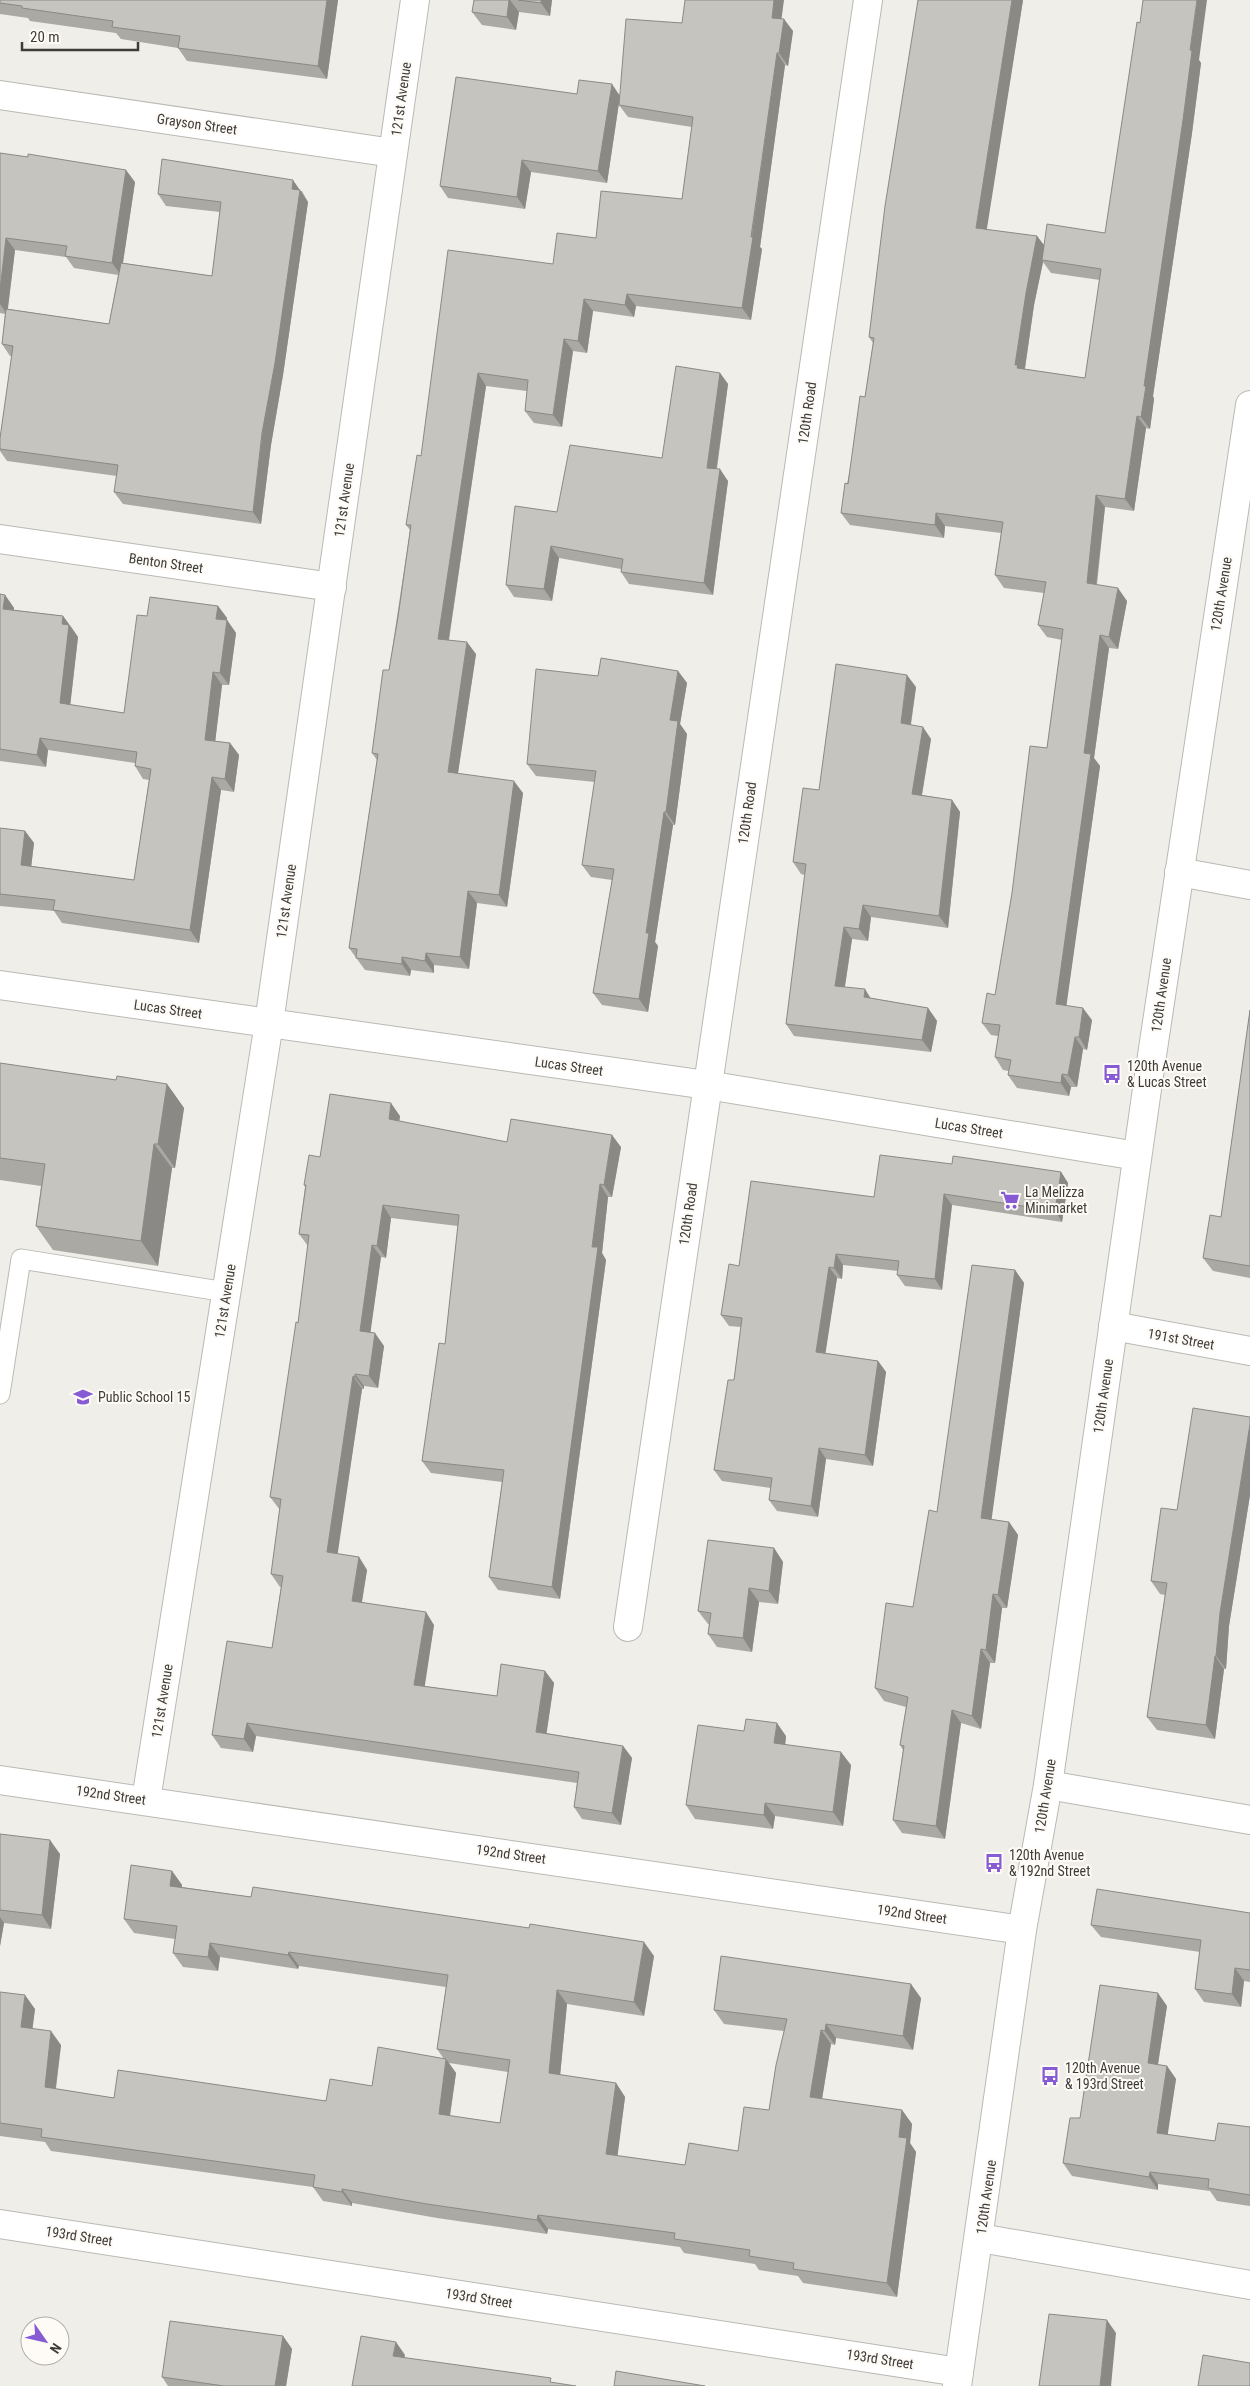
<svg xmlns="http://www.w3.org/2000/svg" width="1250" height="2386" viewBox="0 0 1250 2386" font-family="'Roboto Condensed',sans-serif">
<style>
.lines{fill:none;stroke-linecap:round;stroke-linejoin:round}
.service-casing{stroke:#bbb9b4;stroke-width:21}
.minor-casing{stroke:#bbb9b4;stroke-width:30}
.tertiary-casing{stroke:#bbb9b4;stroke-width:30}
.service{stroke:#fff;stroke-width:19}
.minor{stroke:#fff;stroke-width:28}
.tertiary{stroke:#fff;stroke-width:28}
.wall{fill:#aaa9a4;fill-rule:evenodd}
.shaded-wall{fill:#8b8986}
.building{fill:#c6c4bf;stroke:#8b8986}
.labels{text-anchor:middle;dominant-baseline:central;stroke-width:4;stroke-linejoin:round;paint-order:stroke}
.street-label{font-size:14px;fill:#3d3c3a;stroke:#fefbf7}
.poi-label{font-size:14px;fill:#3d3c3a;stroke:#fefbf7;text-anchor:start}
</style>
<rect width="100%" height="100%" fill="#f0eee9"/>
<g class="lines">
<g class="service-casing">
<path id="service" d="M0,1394L21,1259L226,1292"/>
</g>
<g class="minor-casing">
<g id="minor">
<path d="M0,95L393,153"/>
<path d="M0,539L332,587"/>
<path d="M1179,872L1250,885"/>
<path d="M0,985L707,1085L1137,1156"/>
<path d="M1113,1326L1250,1351"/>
<path d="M628,1627L868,0"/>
<path d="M0,1780L1022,1930"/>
<path d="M1048,1785L1250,1820"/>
<path d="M146,1800L269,1023L415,0"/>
<path d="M0,2224L959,2372"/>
<path d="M980,2238L1250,2285"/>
</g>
</g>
<g class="tertiary-casing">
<path id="tertiary" d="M957,2386L1022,1930L1048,1785L1148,1082L1250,405"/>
</g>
<use href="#service" class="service"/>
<use href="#minor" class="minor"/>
<use href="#tertiary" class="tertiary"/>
</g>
<g class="wall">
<path d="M0,0H338L327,79L187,61L178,48L121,39L116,33L30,21L28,18L0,14Z"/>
<path d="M474,0H552L550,16L519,12L516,30L482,25L472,12Z"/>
<path d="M918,0H1023L986,230L1037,236L1044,245L1105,233L1199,60L1201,63L1192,133L1153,396L1154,399L1150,429L1146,428L1134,511L1105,507L1097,585L1127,601L1118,649L1109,648L1094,758L1100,766L1066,1005L1092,1020L1087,1050L1083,1049L1077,1087H1071L1069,1096L1017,1088L1008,1075L1009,1071L1003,1070L995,1057L998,1036L991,1035L982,1023L995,995L1047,748L1062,640L1047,637L1038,625L1044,593L1004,588L995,575L1001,533L945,526L944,538L850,525L841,513L865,397L873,343L869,337ZM1043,262L1051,273L1100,280L1085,378L1025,369L1034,305Z"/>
<path d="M782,19L793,31L788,66L785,65L760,247L762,249L751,320L636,306L634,317L593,311L587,353L573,351L562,427L534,423L525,411L527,391L486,386L449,640L476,654L458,774L523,793L507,907L477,903L469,969L434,965V973L411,970L410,976L365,970L349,948L377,760L372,753L389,670L410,530L406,525L421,456L553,264L596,238L682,199L692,127L628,117L619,105V103L607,183L531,172L525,209L448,198L440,186L577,94L620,95L682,23Z"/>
<path d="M0,153L135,182L123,263L212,276L220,212L166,206L158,194L302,191L308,202L283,375L271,445L261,524L123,504L114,492L117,476L7,461L0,451V438L12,356H10L2,344L5,314L0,313ZM15,250L66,257L74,268L118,275L109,324L8,309Z"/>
<path d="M720,373L728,384L717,469L728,481L713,595L629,584L621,572V569L559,558L552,601L514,597L506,585L557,512L662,458Z"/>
<path d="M0,594L5,595L14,608V610L63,616L72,628L78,637L70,705L124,713L147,616L218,606L227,618V620L236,633L229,685H222L215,741L230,743L239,755L234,792L221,790L199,943L62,923L54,911L0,906V828L25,831L34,843L31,866L134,880L149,780L143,779L135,766V763L48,750L46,767L0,761Z"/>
<path d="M678,671L687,683L680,724L687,734L675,825H673L655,942L658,946L648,1012L602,1005L593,993L612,880L591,877L582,865L595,782L536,776L527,764L598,676Z"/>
<path d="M916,687L911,725L931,739L922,795L952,800L960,812L948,928L871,917L868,941L852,939L845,987L871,998L928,1008L937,1021L931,1052L794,1036L786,1024L805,875L801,874L793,862L819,790Z"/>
<path d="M1250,1010V1278L1213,1271L1203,1258L1221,1217Z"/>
<path d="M0,1063L116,1080L167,1084L184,1108L175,1168H172L158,1266L53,1250L36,1226L41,1186L0,1180Z"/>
<path d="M400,1116L399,1121L507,1142L621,1147L612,1197H608L602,1253L606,1260L560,1599L498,1590L489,1577L502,1482L431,1473L422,1461L445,1344L458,1226L391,1218L386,1258L381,1257L370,1332L384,1346L378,1388L364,1386V1389H362L337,1554L359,1557L367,1570L362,1602L434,1625L424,1686L497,1696L545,1671L554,1683L546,1733L623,1746L632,1758L621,1825L582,1819L574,1807L577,1783L256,1736L253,1752L221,1748L212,1735L272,1648L281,1587H280L271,1574L280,1510L270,1497L298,1323L308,1246L299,1234L305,1187L304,1185Z"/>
<path d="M952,1164L1061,1172L1068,1183L1062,1222L952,1205L942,1290L905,1286L897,1275L898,1271L843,1265L842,1279L837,1278L825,1353L878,1361L886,1372L873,1466L826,1459L818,1517L777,1511L769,1500L771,1488L722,1481L714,1470L734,1380L741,1327L729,1326L721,1315L739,1266L874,1197Z"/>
<path d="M1015,1270L1024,1283L991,1519L1009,1522L1018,1535L1007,1608H1002L995,1663H990L981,1729L961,1723L945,1839L902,1833L893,1820L903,1750L900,1745L906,1707L884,1701L875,1688L913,1607L937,1512Z"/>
<path d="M1250,1417V1495L1229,1626L1226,1669H1224L1215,1739L1157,1730L1147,1717L1165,1595L1160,1594L1151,1581L1177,1510Z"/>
<path d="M774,1548L783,1562L778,1604L759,1602L752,1652L717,1647L708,1634L709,1624H708L698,1611Z"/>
<path d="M744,1731L786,1736L785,1745L851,1765L843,1826L775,1816L773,1829L695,1819L686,1805Z"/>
<path d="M0,1834L60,1854L51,1929L4,1923L0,1946Z"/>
<path d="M172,1871L182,1885V1887L654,1956L644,2016L567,2004L560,2075L616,2083L625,2097L617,2156L685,2165L738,2151L769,2110L784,2031L724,2024L714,2010L921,1998L913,2050L836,2038L835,2045L831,2044L822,2099L902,2110L912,2124L910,2143L916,2152L897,2297L803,2283L798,2276L759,2270L755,2264L684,2253L680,2247L548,2229L547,2234L437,2218L352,2203V2206L323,2201L313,2187L51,2151L45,2142L0,2136V1992L35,2009L32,2028L61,2045L56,2089L114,2098L326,2101L372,2086L444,2059L437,2049L446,1987L299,1966L298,1969L220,1957L218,1971L183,1967L173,1953L175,1939L134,1933L124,1919ZM449,2063L508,2072L500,2123L450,2116L456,2073Z"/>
<path d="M1250,1913V1982L1244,1981L1241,2007L1204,2002L1195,1989L1200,1952L1101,1937L1091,1925Z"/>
<path d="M1167,2006L1158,2065L1167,2066L1176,2079L1167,2135L1215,2141L1250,2127V2206L1217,2201L1210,2191L1158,2184V2190L1072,2176L1063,2163L1080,2118Z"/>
<path d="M283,2336L292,2349L286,2386H168L162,2377Z"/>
</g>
<g class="shaded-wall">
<path d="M327,0H338L327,79L318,66Z"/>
<path d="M509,0H510L519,12L516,30L507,17Z"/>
<path d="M541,0H552L550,16L541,3Z"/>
<path d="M774,0H784L780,30L772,18Z"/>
<path d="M1012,0H1023L985,241L976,228Z"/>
<path d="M1197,0H1207L1199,60L1201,63L1192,133L1153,396L1154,399L1150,429L1141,417L1144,386Z"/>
<path d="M784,19L793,31L788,66L779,53Z"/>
<path d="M777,53L785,65L760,247L762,249L751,320L742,308Z"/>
<path d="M612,84L620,96L607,183L598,171Z"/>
<path d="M522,160L531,172L525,209L517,197Z"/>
<path d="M126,170L135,182L121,275L112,263Z"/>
<path d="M293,180L308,202L283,375L271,445L261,524L253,512Z"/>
<path d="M1037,236L1046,248L1042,260L1043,262L1034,305L1024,374L1027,378L1015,365L1026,293Z"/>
<path d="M6,238L15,250L7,314L0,304V290Z"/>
<path d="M627,294L636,306L634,317L625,305Z"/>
<path d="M584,299L593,311L587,353L578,341Z"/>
<path d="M564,339L573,351L562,427L553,415Z"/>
<path d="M478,373L486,386L447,651L438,639Z"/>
<path d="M720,373L728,384L715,479L707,468Z"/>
<path d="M1137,416L1146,428L1134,511L1125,499Z"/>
<path d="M720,469L728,481L713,595L704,583Z"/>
<path d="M1096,495L1105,507L1095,595L1087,583Z"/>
<path d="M936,513L945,526L944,538L935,525Z"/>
<path d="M551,546L559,558L552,601L544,589Z"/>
<path d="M1118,588L1127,601L1118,649L1109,637Z"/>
<path d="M5,595L14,608L12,621L3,609Z"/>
<path d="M218,606L227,618L225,631L216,619Z"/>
<path d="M63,616L78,637L69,716L60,703Z"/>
<path d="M227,620L236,633L229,685L220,673Z"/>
<path d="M1100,635L1109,648L1094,758L1100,766L1065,1016L1056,1004L1084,753Z"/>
<path d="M467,642L476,654L456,785L448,772Z"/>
<path d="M678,671L687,683L680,724L687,734L675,825L666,812L670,720Z"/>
<path d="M213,672L222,685L214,752L205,740Z"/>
<path d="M907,675L916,687L909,735L901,723Z"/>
<path d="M923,727L931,739L920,806L912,794Z"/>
<path d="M40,738L48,750L46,767L37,755Z"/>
<path d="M230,743L239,755L234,792L225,779Z"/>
<path d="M212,777L221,790L199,943L190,930Z"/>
<path d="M514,781L523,793L507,907L499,895Z"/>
<path d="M952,800L960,812L948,928L939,916Z"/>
<path d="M664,812L673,825L655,942L658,946L648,1012L639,999L646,933Z"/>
<path d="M25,831L34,843L30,877L21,865Z"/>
<path d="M468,891L477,903L469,969L460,957Z"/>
<path d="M863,905L871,917L868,941L859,929Z"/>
<path d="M844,927L852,939L843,998L835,986Z"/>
<path d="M426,953L434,965V973L425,961Z"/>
<path d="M402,957L411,970L410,976L402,964Z"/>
<path d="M865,989L873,1002L864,997Z"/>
<path d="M928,1008L937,1021L931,1052L922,1040Z"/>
<path d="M1083,1008L1092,1020L1087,1050L1079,1037Z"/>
<path d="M1075,1037L1083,1049L1077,1087L1068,1075Z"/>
<path d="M1062,1074L1071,1087L1069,1096L1061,1083Z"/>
<path d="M167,1084L184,1108L175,1168L158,1144Z"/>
<path d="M391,1103L400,1116L398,1131L389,1119Z"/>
<path d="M612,1135L621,1147L612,1197L604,1185Z"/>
<path d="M154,1144L172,1168L158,1266L141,1241Z"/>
<path d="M1061,1172L1068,1183L1062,1222L1055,1211Z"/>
<path d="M600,1184L608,1197L602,1253L606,1260L560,1599L552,1587Z"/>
<path d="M944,1194L952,1205L942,1290L935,1279Z"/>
<path d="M383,1205L391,1218L386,1258L377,1246Z"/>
<path d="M372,1245L381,1257L369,1343L360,1331Z"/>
<path d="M836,1254L843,1265L842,1279L834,1268Z"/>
<path d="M829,1267L837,1278L824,1363L816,1352Z"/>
<path d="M1015,1270L1024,1283L990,1531L981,1518Z"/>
<path d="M375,1333L384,1346L378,1388L369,1376Z"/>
<path d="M878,1361L886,1372L873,1466L865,1455Z"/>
<path d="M355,1374L364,1386V1389L355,1377Z"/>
<path d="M353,1376L362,1389L336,1565L327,1552Z"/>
<path d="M1250,1424V1495L1229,1626L1226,1669L1216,1656L1220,1613Z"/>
<path d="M819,1448L826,1459L818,1517L811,1506Z"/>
<path d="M1009,1522L1018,1535L1007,1608L998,1595Z"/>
<path d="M774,1548L783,1562L778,1604L769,1591Z"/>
<path d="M359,1557L367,1570L360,1613L352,1601Z"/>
<path d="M749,1588L759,1602L752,1652L743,1638Z"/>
<path d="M993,1594L1002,1608L995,1663L986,1650Z"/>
<path d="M426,1612L434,1625L423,1698L414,1685Z"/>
<path d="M981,1649L990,1663L981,1729L972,1716Z"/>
<path d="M1215,1656L1224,1669L1215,1739L1206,1725Z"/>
<path d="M545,1671L554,1683L545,1744L536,1732Z"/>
<path d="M952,1710L961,1723L945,1839L936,1826Z"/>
<path d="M247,1723L256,1736L253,1752L244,1739Z"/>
<path d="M777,1723L786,1736L784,1756L774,1743Z"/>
<path d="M623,1746L632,1758L621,1825L612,1813Z"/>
<path d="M841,1752L851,1765L843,1826L833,1812Z"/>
<path d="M765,1803L775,1816L773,1829L764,1815Z"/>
<path d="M50,1840L60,1854L51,1929L42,1915Z"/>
<path d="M172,1871L182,1885L180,1900L170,1886Z"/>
<path d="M0,1917L4,1923L0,1946Z"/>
<path d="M644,1942L654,1956L644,2016L634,2002Z"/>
<path d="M210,1943L220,1957L218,1971L208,1957Z"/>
<path d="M289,1952L299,1966L298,1969L288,1955Z"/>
<path d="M1235,1968L1244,1981L1241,2007L1232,1994Z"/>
<path d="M911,1984L921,1998L913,2050L903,2036Z"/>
<path d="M557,1990L567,2004L559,2087L549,2073Z"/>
<path d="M1158,1993L1167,2006L1156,2076L1148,2063Z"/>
<path d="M25,1995L35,2009L31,2041L21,2027Z"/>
<path d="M826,2024L836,2038L835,2045L825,2031Z"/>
<path d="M821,2030L831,2044L820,2111L810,2097Z"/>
<path d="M51,2031L61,2045L54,2101L45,2087Z"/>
<path d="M446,2059L456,2073L448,2128L439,2114Z"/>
<path d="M1167,2066L1176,2079L1166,2146L1157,2133Z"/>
<path d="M616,2083L625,2097L616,2168L606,2154Z"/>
<path d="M902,2110L912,2124L910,2143L916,2152L897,2297L887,2283L899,2137Z"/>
<path d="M1150,2172L1158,2184V2190L1149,2177Z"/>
<path d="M342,2189L352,2203V2206L342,2192Z"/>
<path d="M538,2215L548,2229L547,2234L537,2220Z"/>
<path d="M1107,2320L1116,2333L1111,2386H1100Z"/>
<path d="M283,2336L292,2349L286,2386H275Z"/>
<path d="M396,2342L405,2355L402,2369L393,2356Z"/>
</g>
<g class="building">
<path d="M0,0H327L318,66L178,48L180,36L112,27L113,21L22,8V6L0,3Z"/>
<path d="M474,0H509L507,17L472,12Z"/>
<path d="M518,0H541V3Z"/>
<path d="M685,0H774L772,18L784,19L779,53H777L751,237H753L742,308L627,294L625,305L584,299L578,341L564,339L553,415L525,411L528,380L478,373L438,639L467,642L448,772L514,781L499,895L468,891L460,957L426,953L425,961L402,957V964L356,958L357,949L349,948L378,754L372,753L383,670H389L398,617L411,525H406L417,455L421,456L448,250L553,264L557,233L596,238L601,191L682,199L693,117L619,105L626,19L682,23Z"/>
<path d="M918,0H1012L976,228L1037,236L1026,293L1015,365H1018L1017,368L1085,378L1101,269L1042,260L1047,224L1105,233L1137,22L1140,23L1143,0H1197L1190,50L1192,51L1183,120L1144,386H1146L1141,417L1137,416L1125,499L1096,495L1087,583L1118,588L1109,637L1100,635L1084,753L1091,754L1056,1004L1083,1008L1079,1037H1075L1068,1075L1062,1074L1061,1083L1008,1075L1011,1060L995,1057L1000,1025L982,1023L987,993L995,995L1012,893L1030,746L1047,748L1063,629L1038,625L1046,582L995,575L1003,522L936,513L935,525L841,513L845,483L848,484L860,396L865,397L874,338L869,337L885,206Z"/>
<path d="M456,77L577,94L579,80L612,84L598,171L522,160L517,197L440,186Z"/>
<path d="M0,153L28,157V154L126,170L112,263L65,256L67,246L6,238L0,290Z"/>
<path d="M162,159L293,180L292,189L300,190L275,363L262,433L253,512L114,492L118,465L0,449V438L13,346L2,344L6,309L109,324L121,263L212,276L221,202L158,194Z"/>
<path d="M676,366L720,373L707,468L720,469L704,583L621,572L623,559L551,546L544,589L506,585L515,506L557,512L570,445L662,458Z"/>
<path d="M0,594L5,595L3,609L63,616L62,624L69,625L60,703L124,713L137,615L147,616L150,597L218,606L216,619L227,620L220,673L213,672L205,740L230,743L225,779L212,777L190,930L53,910L55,900L0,894V828L25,831L21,865L134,880L151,769L135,766L137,752L40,738L37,755L0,749Z"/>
<path d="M601,658L678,671L670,720L678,721L666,812H664L646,933H649L639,999L593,993L614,869L582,865L596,771L527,764L536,669L598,676Z"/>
<path d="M836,664L907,675L901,723L923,727L912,794L952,800L939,916L863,905L859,929L844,927L835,986L865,989L864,997L928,1008L922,1040L786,1024L806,864L793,862L797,832L803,788L819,790Z"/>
<path d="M1250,1010V1266L1203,1258L1210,1215L1221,1217Z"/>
<path d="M0,1063L116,1080L117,1076L167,1084L158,1144H154L141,1241L36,1226L45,1164L0,1158Z"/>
<path d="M330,1094L391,1103L389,1119L507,1142L511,1119L612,1135L604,1185L600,1184L592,1247H598L552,1587L489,1577L504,1470L422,1461L439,1343L445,1344L459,1215L383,1205L377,1246L372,1245L360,1331L375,1333L369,1376L355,1374V1377L353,1376L327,1552L359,1557L352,1601L426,1612L414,1685L497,1696L501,1664L545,1671L536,1732L623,1746L612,1813L574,1807L579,1772L247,1723L244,1739L212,1735L227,1641L272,1648L283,1576L271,1574L281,1499L270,1497L296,1322L298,1323L309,1235L299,1234L306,1185H304L309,1155L320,1157Z"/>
<path d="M880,1155L952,1164L953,1156L1061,1172L1055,1211L944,1194L935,1279L897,1275L899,1261L836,1254L834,1268L829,1267L816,1352L878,1361L865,1455L819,1448L811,1506L769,1500L772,1478L714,1470L728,1380H734L742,1318L721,1315L729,1264L739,1266L751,1181L874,1197Z"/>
<path d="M972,1265L1015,1270L981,1518L1009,1522L998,1595L993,1594L986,1650L981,1649L972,1716L952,1710L936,1826L893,1820L904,1746L900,1745L908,1697L875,1688L886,1603L913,1607L929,1510L937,1512Z"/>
<path d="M1193,1408L1250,1417V1424L1220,1613L1216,1656H1215L1206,1725L1147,1717L1167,1583L1151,1581L1157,1537L1161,1508L1177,1510Z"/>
<path d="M708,1540L774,1548L769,1591L749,1588L743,1638L708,1634L711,1613L698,1611Z"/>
<path d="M746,1719L777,1723L774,1743L841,1752L833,1812L765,1803L764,1815L686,1805L698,1725L744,1731Z"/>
<path d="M0,1834L50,1840L42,1915L0,1910Z"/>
<path d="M131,1865L172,1871L170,1886L251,1897L253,1887L529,1928L530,1924L644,1942L634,2002L557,1990L549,2073L616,2083L606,2154L685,2165L689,2143L738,2151L744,2107L769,2110L776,2065L787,2019L714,2010L721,1956L911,1984L903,2036L826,2024L825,2031L821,2030L810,2097L902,2110L899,2137L907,2138L887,2283L793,2269L794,2263L749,2256L750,2250L674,2239L675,2233L538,2215L537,2220L427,2204L342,2189V2192L313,2187L315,2175L41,2137L42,2129L0,2123V1992L25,1995L21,2027L51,2031L45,2087L114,2098L118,2070L326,2101L330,2079L372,2086L378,2047L446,2059L439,2114L500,2123L510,2060L437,2049L448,1975L289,1952L288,1955L210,1943L208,1957L173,1953L177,1926L124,1919Z"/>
<path d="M1097,1889L1250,1913V1970L1235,1968L1232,1994L1195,1989L1201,1940L1091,1925Z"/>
<path d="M1100,1985L1158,1993L1148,2063L1167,2066L1157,2133L1215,2141L1218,2123L1250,2127V2195L1208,2188L1209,2179L1150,2172L1149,2177L1063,2163L1070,2118H1080Z"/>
<path d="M1049,2314L1107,2320L1100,2386H1039Z"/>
<path d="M170,2321L283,2336L275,2386H224L162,2377Z"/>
<path d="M361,2336L396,2342L393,2356L551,2378L550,2382L576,2386H352Z"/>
<path d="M1203,2355L1250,2363V2386H1198Z"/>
<path d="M616,2371L705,2386H614Z"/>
</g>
<defs>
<g id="bus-bare" transform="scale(1.5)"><path d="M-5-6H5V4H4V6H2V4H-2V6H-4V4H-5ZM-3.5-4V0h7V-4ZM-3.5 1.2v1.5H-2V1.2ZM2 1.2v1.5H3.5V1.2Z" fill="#865bd4" stroke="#fefbf7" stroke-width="2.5" paint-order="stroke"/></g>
<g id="supermarket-bare" transform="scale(1.5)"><path d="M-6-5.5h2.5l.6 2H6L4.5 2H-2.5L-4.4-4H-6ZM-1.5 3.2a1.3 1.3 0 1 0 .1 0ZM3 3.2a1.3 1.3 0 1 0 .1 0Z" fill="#865bd4" stroke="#fefbf7" stroke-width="2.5" paint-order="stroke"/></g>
<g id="school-bare" transform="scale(1.5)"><path d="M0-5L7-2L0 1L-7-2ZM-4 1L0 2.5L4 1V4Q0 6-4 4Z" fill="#865bd4" stroke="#fefbf7" stroke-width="2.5" paint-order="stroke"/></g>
</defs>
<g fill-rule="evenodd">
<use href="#bus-bare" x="1112" y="1074"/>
<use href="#supermarket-bare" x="1010" y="1200"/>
<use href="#school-bare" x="83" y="1397"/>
<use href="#bus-bare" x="994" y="1863"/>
<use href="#bus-bare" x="1050" y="2076"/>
</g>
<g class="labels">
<g class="street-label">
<text transform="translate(401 99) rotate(-82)">121st Avenue</text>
<text transform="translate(197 124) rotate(8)">Grayson Street</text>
<text transform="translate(807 413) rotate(-82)">120th Road</text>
<text transform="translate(344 500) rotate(-82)">121st Avenue</text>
<text transform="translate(166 563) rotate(8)">Benton Street</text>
<text transform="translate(1221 594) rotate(-81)">120th Avenue</text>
<text transform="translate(747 813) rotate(-82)">120th Road</text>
<text transform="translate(286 901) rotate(-82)">121st Avenue</text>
<text transform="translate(1161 995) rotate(-82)">120th Avenue</text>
<text transform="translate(168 1009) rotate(8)">Lucas Street</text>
<text transform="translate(569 1066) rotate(8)">Lucas Street</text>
<text transform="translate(969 1128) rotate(9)">Lucas Street</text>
<text transform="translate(688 1214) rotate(-82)">120th Road</text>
<text transform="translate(225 1301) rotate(-81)">121st Avenue</text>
<text transform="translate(1181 1339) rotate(10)">191st Street</text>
<text transform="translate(1103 1396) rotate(-82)">120th Avenue</text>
<text transform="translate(162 1701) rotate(-81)">121st Avenue</text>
<text transform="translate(111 1795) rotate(8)">192nd Street</text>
<text transform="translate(1045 1796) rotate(-81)">120th Avenue</text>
<text transform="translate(511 1854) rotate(8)">192nd Street</text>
<text transform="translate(912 1914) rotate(8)">192nd Street</text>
<text transform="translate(986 2197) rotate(-82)">120th Avenue</text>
<text transform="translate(79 2236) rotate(9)">193rd Street</text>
<text transform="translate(479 2298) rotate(9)">193rd Street</text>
<text transform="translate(880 2359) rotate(9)">193rd Street</text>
</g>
<g class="poi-label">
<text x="1127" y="1066">120th Avenue<tspan x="1127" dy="16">&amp; Lucas Street</tspan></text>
<text x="1025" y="1192">La Melizza<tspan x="1025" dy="16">Minimarket</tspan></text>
<text x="98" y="1397">Public School 15</text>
<text x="1009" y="1855">120th Avenue<tspan x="1009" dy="16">&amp; 192nd Street</tspan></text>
<text x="1065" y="2068">120th Avenue<tspan x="1065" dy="16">&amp; 193rd Street</tspan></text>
</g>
</g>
<g transform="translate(45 2341) rotate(124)"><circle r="24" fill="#fefbf7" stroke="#b1afab"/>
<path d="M0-4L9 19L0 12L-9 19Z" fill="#865bd4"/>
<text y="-8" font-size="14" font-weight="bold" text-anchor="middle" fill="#3d3c3a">N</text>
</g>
<path d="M22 42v8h116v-8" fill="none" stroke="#3d3c3a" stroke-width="2.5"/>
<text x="30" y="42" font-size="15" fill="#3d3c3a" stroke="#fefbf7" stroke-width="4" paint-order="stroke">20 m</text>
</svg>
